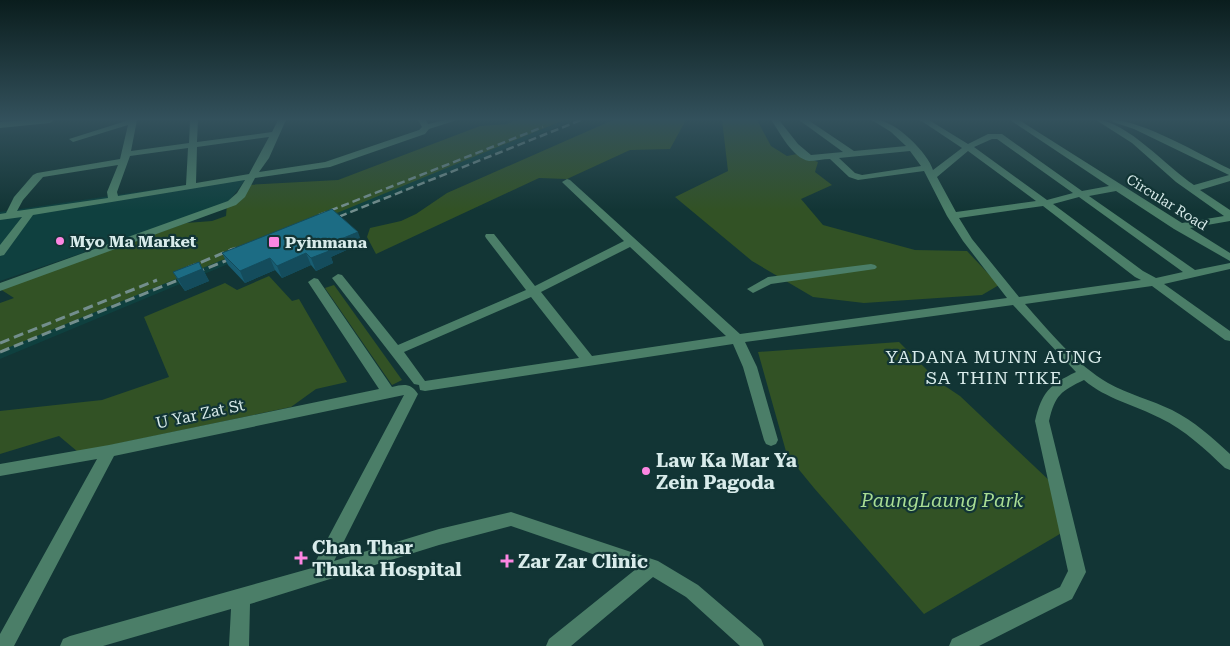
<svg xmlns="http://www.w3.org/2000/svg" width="1230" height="646" viewBox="0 0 1230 646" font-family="'Roboto Serif',serif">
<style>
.built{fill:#0f403f}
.green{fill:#325225}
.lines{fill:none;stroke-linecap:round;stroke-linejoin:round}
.minor{fill:#4b7e68;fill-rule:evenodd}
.rail-far1{stroke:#738e8d;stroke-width:2.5;stroke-dasharray:8 4;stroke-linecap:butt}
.rail{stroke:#738e8d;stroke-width:3;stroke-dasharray:10 5;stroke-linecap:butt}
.wall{fill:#185d72}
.shaded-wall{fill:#144c5c}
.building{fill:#1c6c84;stroke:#144c5c}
.poi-dot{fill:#fd86e2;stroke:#123535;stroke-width:2}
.labels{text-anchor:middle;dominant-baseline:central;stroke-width:4.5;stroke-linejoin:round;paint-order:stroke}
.far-street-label{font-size:14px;fill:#d8ebea;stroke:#123535}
.poi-label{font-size:16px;font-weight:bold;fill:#d8ebea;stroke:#123535;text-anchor:start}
.street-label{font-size:16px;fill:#d8ebea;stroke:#123535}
.neighbourhood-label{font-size:18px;letter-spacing:1px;fill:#d8ebea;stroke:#123535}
.near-poi-label{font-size:19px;font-weight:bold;fill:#d8ebea;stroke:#123535;text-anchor:start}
.near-park-label{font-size:19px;font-style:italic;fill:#a8dc93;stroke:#123535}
</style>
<rect width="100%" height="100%" fill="#123535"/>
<g class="built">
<path d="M558,120H574L0,359V344Z"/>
<path d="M248,176L227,204L0,281V212Z"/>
</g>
<g class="green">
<path d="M517,120H564L0,351V303L14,298L0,289L186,223L212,221L226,216L227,204L247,185L338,180L480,126L507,124Z"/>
<path d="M613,120H686L670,149L630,150L567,179L539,178L376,254L367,237L370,228L401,221L416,214L447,193Z"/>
<path d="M722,120H757L771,146L787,156L797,154L818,162L815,172L832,185L801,199L823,225L915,250L967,251L999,285L982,295L864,303L813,297L752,261L675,197L728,171Z"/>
<path d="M269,276L292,301L299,299L347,382L316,389L291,407L78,452L59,436L0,454V411L102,400L169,377L144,317L225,283L237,290Z"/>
<path d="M334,285L402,380L392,385L325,288Z"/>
<path d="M899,342L939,382L960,396L1053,484L1065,531L924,614L814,488L787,455L758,352Z"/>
</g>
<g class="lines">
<g class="minor">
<path d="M30,120H54L50,123L0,128V122Z"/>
<path d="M129,120H137L131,151L189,143L190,120H198L197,142L272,132L278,120H286L269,158L259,172L325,162L419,130L422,127L418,120H426L428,124L445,120H457L429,129L425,134L330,167L255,178L245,197L236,205L0,291V283L228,201L237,193L245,180L33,215L4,255L0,256V245L22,217L0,220V214L6,213L14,197L33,175L37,173L120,159L128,125L73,142L69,139ZM269,137L249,174L196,183L197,147ZM188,148L186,185L118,196L117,192L130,156ZM118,165L107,192L108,198L17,211L23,200L43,177Z"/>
<path d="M771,120H779L798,144L811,155L843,152L799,120H808L854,151L906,146L891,132L872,120C893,117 928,153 933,170L962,148L920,120H929L968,144L988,134H1002L1082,191L1109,186L1010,120H1019L1182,223L1224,216L1176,182L1132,143L1096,120C1126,120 1168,168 1194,185L1229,175L1134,129L1113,122L1112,120C1142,120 1201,155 1230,169V181L1200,190L1230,210V221L1190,228L1230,253V261L1174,229L1116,191L1089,196L1195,270L1230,263V269L1164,284L1230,331V341L1225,340L1152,286L1025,304C1048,330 1078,366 1108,383C1128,394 1151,400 1172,410C1194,421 1213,438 1230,454V470L1225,468C1205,449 1185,430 1160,418C1135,405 1106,399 1084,380C1061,391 1055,395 1049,421L1086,572L1072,599L979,646H949L952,639L1060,587L1068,571L1035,421C1042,392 1049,385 1076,372L1013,305L745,342L757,367L778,440L776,444L771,446L766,444L764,440L743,367L733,344L425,391L420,390L419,385L414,384L332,278L338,274L342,275L398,345L526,290L486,238L485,236L486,234H494L535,286L624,241L564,184L562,182L567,179L570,180L740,334L1007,298L963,241L947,216L924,171L858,180L849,177L830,159C823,159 816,161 809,161C792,158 780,132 771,120ZM992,139H997L1073,193L1047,200L974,147ZM910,151L921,166L862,175L855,173L839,158ZM968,151L1036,201L956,212L937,177ZM1079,197L1183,272L1156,278L1143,271L1053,204ZM1043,206L1135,277L1141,280L1019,297L972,239L959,218ZM630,247L726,336L592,356L541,292ZM531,297L579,358L425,381L404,352Z"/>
<path d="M871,264L875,265L877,267L875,269L771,284L753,293L747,289L768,277Z"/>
<path d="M314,278L318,279L392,387C404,384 411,383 418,394L334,561L439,529L511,512L658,561L698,585L761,639L764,646H740L686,597L653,577L571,646H546L549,639L636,569L511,526L439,545L250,604L249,646H229L231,609L103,646H60L63,639L70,636L312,568L404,395L114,456L14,646H0V634L97,459L0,476V464L109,445L379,389L308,282Z"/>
</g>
<g class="rail-far1">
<path d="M319,215L543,127"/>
<path d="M328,221L581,120"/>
<path d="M230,250L236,248"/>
</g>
<g class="rail">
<path d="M187,268L233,249"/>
<path d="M0,343L157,280"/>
<path d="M0,352L240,255"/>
</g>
</g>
<g class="wall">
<path d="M362,243L331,257L333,263L316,271L311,265L282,278L275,270L245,283L228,265L222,253Z"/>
<path d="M199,262L209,281L185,291L180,284L173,272Z"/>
</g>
<g class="shaded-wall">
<path d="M358,232L362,243L331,257L333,263L316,271L311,258L324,246Z"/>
<path d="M306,253L311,265L282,278L277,266Z"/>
<path d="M270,258L275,270L245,283L240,271Z"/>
<path d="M199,262L209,281L185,291L178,279Z"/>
</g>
<g class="building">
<path d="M332,209L358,232L324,246L329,251L311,258L306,253L277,266L270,258L240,271L222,253Z"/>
<path d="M199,262L202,269L178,279L173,272Z"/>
</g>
<linearGradient id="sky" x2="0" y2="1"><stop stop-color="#0a1d1d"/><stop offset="0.57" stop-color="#33515c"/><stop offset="1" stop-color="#33515c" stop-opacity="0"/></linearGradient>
<rect width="1230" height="210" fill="url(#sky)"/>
<g class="poi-dot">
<circle cx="60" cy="241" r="5"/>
<rect x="268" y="236" width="12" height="12" rx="2.5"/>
<circle cx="646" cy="471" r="5"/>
<path d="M298.5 550.5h5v5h5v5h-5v5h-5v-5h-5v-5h5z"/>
<path d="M504.5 553.5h5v5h5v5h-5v5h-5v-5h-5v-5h5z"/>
</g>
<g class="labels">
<g class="far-street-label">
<text transform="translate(1167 202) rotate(32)">Circular Road</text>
</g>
<g class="poi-label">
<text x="70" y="241">Myo Ma Market</text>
<text x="285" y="242">Pyinmana</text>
</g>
<g class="street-label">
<text transform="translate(200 414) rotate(-12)">U Yar Zat St</text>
</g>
<g class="neighbourhood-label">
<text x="994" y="356">YADANA MUNN AUNG<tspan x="994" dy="21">SA THIN TIKE</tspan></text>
</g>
<g class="near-poi-label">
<text x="656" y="460">Law Ka Mar Ya<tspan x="656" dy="22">Zein Pagoda</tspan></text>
<text x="312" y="547">Chan Thar<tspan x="312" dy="22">Thuka Hospital</tspan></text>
<text x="518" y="561">Zar Zar Clinic</text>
</g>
<g class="near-park-label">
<text x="942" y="500">PaungLaung Park</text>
</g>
</g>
</svg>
